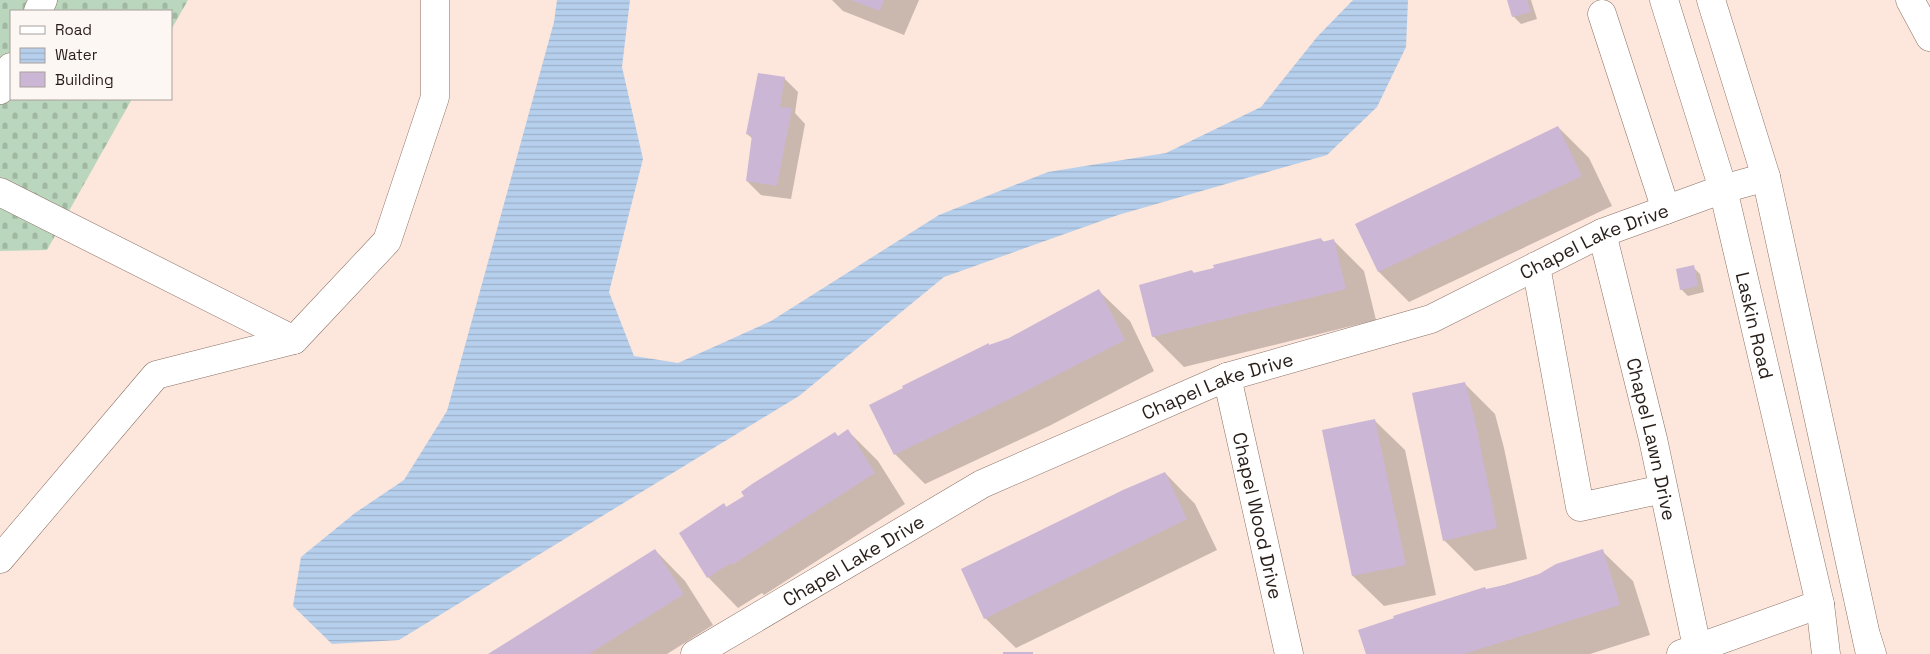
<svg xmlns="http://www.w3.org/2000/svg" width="1930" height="654" viewBox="0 0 1930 654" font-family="'Space Grotesk',sans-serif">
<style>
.cemetery{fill:url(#cemetery-stones)}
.water{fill:url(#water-rules)}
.shadow{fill:#0003}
.building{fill:#cbb6d5}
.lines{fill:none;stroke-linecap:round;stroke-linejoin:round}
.minor-casing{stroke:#8a7165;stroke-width:29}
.major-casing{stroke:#8a7165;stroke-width:29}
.highway-casing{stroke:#8a7165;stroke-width:29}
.minor{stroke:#fff;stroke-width:28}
.major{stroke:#fff;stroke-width:28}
.highway{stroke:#fff;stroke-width:28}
.labels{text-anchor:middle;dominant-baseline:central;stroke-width:4.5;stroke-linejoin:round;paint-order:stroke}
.street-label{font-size:19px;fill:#281e19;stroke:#fdf7f4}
</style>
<defs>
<pattern id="cemetery-stones" width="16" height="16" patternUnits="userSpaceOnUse" patternTransform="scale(1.25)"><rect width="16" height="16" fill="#bad6bd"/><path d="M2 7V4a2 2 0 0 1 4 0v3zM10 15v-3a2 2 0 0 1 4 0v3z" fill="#a0b7a2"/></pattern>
<pattern id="water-rules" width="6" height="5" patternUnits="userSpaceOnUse" patternTransform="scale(1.25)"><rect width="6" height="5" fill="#b6cfec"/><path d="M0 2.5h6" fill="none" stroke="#9cb1ca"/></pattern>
</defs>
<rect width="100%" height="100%" fill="#fde6db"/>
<path class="cemetery" d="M0,0H188L171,30V11H11V99H132L47,250L0,251Z"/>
<path class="water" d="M557,0H630L622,67L643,159L609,292L634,356L678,363L771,321L939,215L1048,172L1166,153L1261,107L1317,37L1353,0H1408L1406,47L1377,107L1327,155L1118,215L944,277L799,396L399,640L332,644L293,606L301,557L355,513L404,480L447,411L554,22Z"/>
<g class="shadow">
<path d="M832,0H919L904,35L843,11Z"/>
<path d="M1509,0H1531L1537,19L1521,24L1514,17Z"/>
<path d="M784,78L798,92L795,113L805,124L791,199L761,195L747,181L753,139L747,134Z"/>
<path d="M1558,127L1589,158L1612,206L1409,302L1379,272L1357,224Z"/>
<path d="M1321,239L1324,242L1333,240L1364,271L1376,320L1184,367L1153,336L1192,271L1195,274Z"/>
<path d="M1693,267L1700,274L1704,292L1688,296L1681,289Z"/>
<path d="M1099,291L1130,321L1154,371L1051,425L925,484L895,454L990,346L1010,339Z"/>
<path d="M1464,383L1495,414L1504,448L1527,559L1475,571L1444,540Z"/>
<path d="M1374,420L1405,450L1436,595L1384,606L1353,576Z"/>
<path d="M848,431L878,461L905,504L764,595L762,593L738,608L708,577L724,504L727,508Z"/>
<path d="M1165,473L1195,504L1217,550L1016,648L985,618Z"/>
<path d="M655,550L685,581L713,625L667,654H490Z"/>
<path d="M1602,551L1633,581L1650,635L1590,654H1367L1487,590L1539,575Z"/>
</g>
<g class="building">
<path d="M851,0H884L880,11Z"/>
<path d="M1507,0H1527L1531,12L1512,17Z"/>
<path d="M758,73L785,77L780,107L792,108L777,186L746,181L752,135L746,134Z"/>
<path d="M1558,126L1582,176L1378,272L1355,224Z"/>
<path d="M1321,238L1322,242L1334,239L1346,289L1152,337L1139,285L1192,270L1193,273L1214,268L1213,265Z"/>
<path d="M1694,265L1698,286L1680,290L1676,269Z"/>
<path d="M1099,289L1125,340L1020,394L894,455L869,405L903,388L902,386L989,343V345L1009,338Z"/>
<path d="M1465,382L1474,416L1497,528L1443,541L1412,393Z"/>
<path d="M1375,419L1406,565L1352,576L1322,430Z"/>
<path d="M848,429L875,473L732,565L731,563L707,578L679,533L724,503L726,507L744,496L741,492L752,484L835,432L838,436Z"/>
<path d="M1165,472L1187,519L984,619L961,569L1123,490Z"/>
<path d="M655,549L684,594L589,654H488Z"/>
<path d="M1603,549L1620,605L1464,654H1366L1358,630L1394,618L1393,616L1485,587L1486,589L1505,585L1539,574L1556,564Z"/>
<rect x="1003" y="652" width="30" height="2"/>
</g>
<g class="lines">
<g class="minor-casing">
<g id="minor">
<path id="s1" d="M1664,0L1723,189L1820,604L1826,654"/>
<path d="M38,11L43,0"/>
<path d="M1602,14L1666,210"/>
<path d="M0,90L11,67"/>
<path d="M0,192L294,340"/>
<path id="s2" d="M1602,233L1653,439L1697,647"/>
<path d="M1536,266L1580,507L1663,489"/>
<path id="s3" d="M1227,377L1289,654"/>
<path d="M0,559L156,375L294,340L387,241L435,97V0"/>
<path id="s4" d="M695,654L982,484L1227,377L1431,319L1602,233L1723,189L1766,177"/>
<path d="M1681,654L1820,604"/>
</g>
</g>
<g class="major-casing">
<g id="major">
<path d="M1711,0L1766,177L1870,654"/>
<path d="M1910,0L1930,37"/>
</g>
</g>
<g class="highway-casing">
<path id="highway" d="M1867,638L1872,654"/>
</g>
<use href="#minor" class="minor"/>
<use href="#major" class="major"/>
<use href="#highway" class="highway"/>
</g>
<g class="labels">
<g class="street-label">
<text stroke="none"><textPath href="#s4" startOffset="994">Chapel Lake Drive</textPath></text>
<text stroke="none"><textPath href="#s1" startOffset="338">Laskin Road</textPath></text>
<text stroke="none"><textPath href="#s4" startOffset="589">Chapel Lake Drive</textPath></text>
<text stroke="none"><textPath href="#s2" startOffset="212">Chapel Lawn Drive</textPath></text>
<text stroke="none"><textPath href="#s3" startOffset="142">Chapel Wood Drive</textPath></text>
<text stroke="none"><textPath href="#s4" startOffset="184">Chapel Lake Drive</textPath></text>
</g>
</g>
<rect x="10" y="10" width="162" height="90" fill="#fdf7f4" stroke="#a8a09c"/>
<rect x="20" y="26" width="25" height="8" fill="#ffffff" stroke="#a8a09c"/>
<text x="55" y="35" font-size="15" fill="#281e19">Road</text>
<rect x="20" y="48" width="25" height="15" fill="url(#water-rules)" stroke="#a8a09c"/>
<text x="55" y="60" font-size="15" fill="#281e19">Water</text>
<rect x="20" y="72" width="25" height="15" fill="#cbb6d5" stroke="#a8a09c"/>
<text x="55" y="85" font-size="15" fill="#281e19">Building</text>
</svg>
